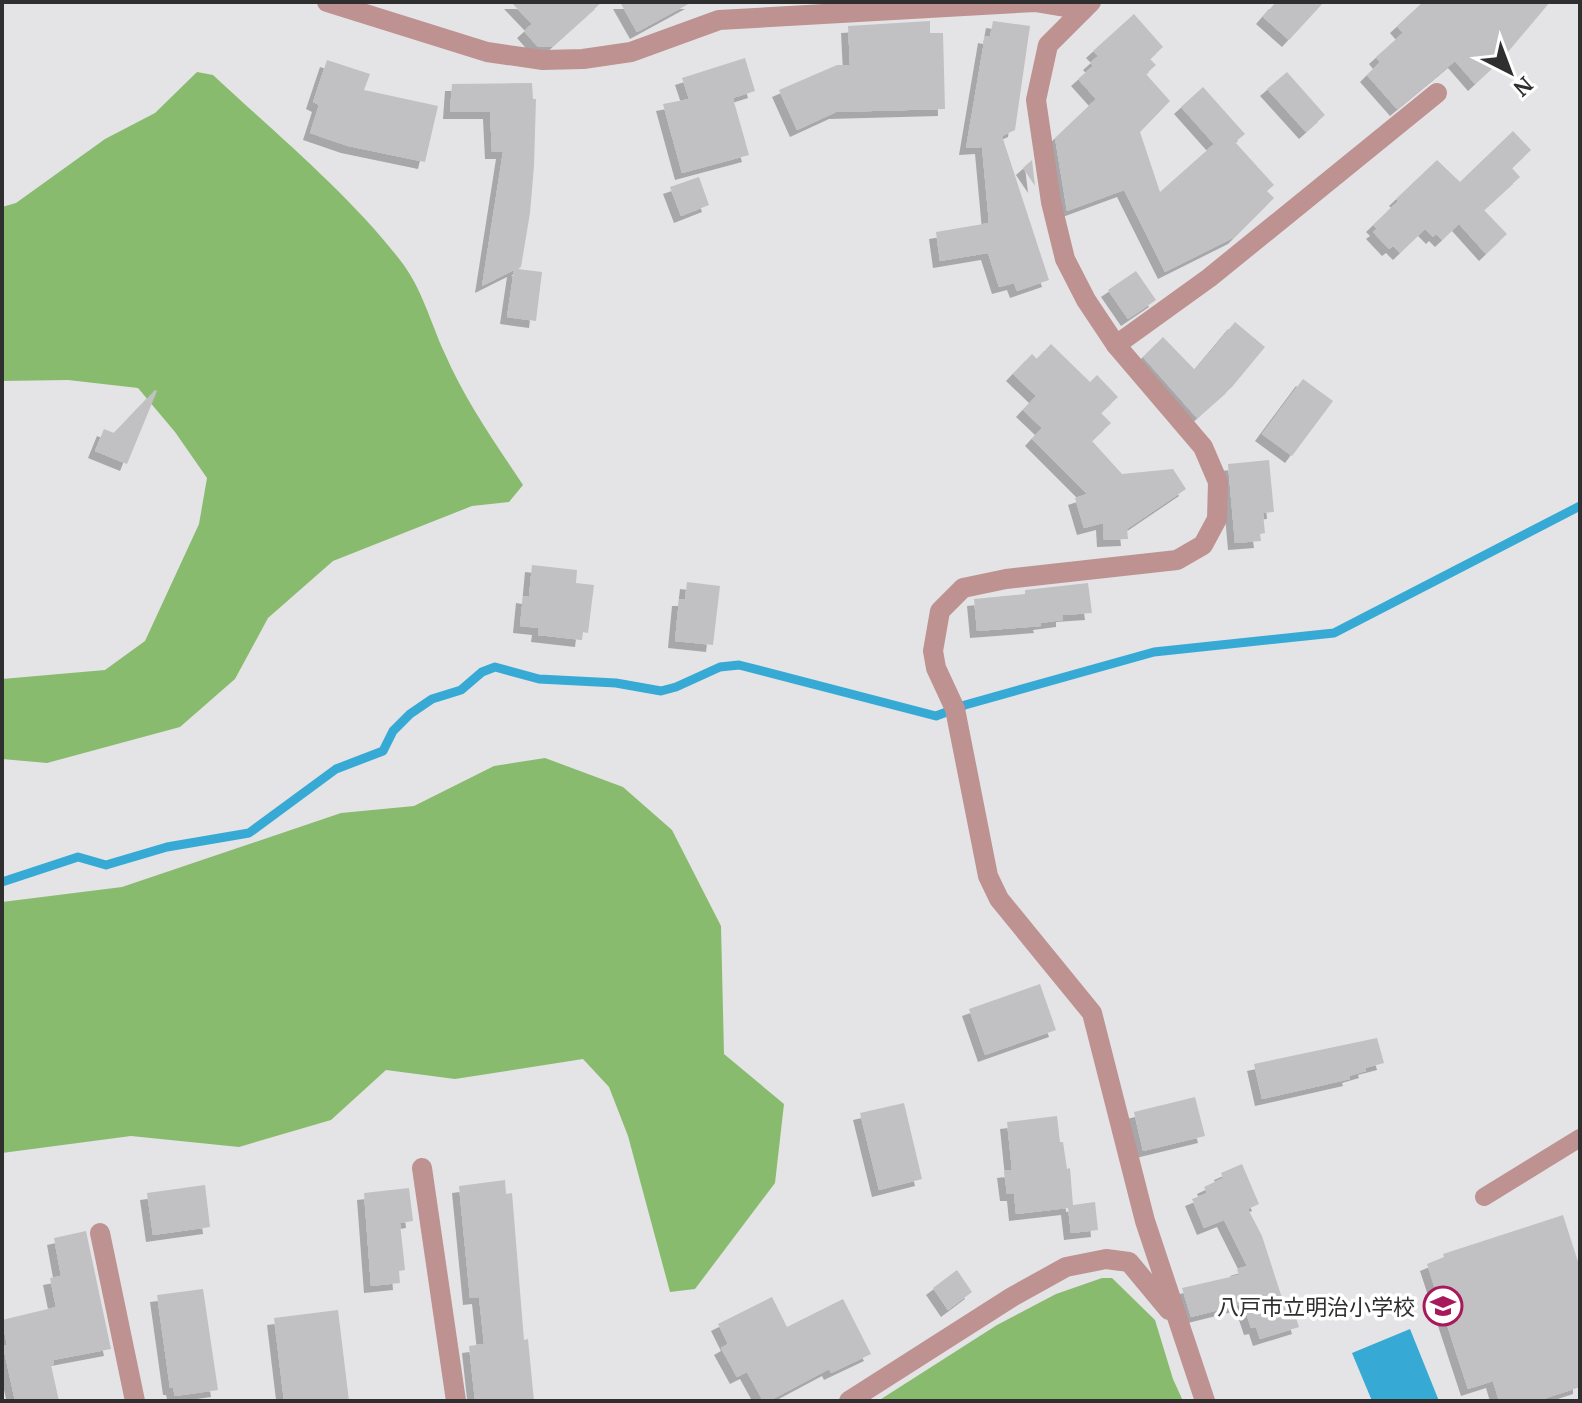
<svg xmlns="http://www.w3.org/2000/svg" width="1582" height="1403" viewBox="0 0 1582 1403" font-family="'PT Serif','Noto Sans JP',serif">
<style>
.forest{fill:#89bb6f}
.water{fill:#36aad4}
.lines{fill:none;stroke-linecap:round;stroke-linejoin:round}
.stream{stroke:#36aad4;stroke-width:9}
.building{fill:#c1c1c3;filter:url(#shadow)}
.service{stroke:#bd9291;stroke-width:18}
.minor{stroke:#bd9291;stroke-width:20}
.labels{text-anchor:middle;dominant-baseline:central;stroke-width:7;stroke-linejoin:round;paint-order:stroke}
.poi-label{font-size:22px;fill:#2f2f30;stroke:#fff;text-anchor:end}
</style>
<defs>
<filter id="shadow"><feDropShadow dx="-7" dy="7" stdDeviation="0" flood-color="#0004"/></filter>
</defs>
<rect width="100%" height="100%" fill="#e4e4e6"/>
<g class="forest">
<path d="M197,72L213,75C275,133 348,193 400,260C422,288 430,321 445,354C465,400 495,443 523,485L509,502L472,506L333,561L268,618L235,679L180,727L47,763L2,759V679L105,670L145,641L199,524L207,478L175,432L138,388L68,380L2,381V207L16,203L105,139L155,113Z"/>
<path d="M545,758L623,787L672,830L721,926L724,1054L784,1104L775,1183L695,1289L670,1292L628,1136L609,1087L583,1059L455,1079L386,1070L331,1120L239,1147L131,1136L2,1153V902L122,887L341,813L414,806L494,766Z"/>
<path d="M1102,1278H1112L1155,1320L1173,1379L1183,1401H878L997,1325L1056,1294Z"/>
</g>
<path class="water" d="M1410,1329L1439,1401H1372L1352,1353Z"/>
<g class="lines">
<path class="stream" d="M2,882L78,857L106,865L167,847L249,833L336,769L383,751L393,731L410,714L432,699L461,690L482,672L495,667L539,679L616,683L661,691L676,687L720,667L739,665L936,716L965,705L1154,652L1334,633L1580,506"/>
</g>
<g class="building">
<path d="M511,2H602L552,47H544L537,46L524,31L532,24Z"/>
<path d="M620,2H692L637,32Z"/>
<path d="M1276,2H1324L1289,40L1263,17Z"/>
<path d="M1423,2H1550L1502,59L1475,84L1455,61L1397,109L1367,75L1380,62L1376,57L1403,33L1397,26Z"/>
<path d="M1134,14L1163,47L1150,59L1156,65L1146,74L1170,101L1140,132L1160,192L1214,144L1181,107L1203,87L1245,134L1235,142L1274,185L1267,191L1274,198L1235,237L1165,272L1124,190L1067,211L1055,138L1096,99L1078,79L1093,66L1090,63L1098,56L1093,51Z"/>
<path d="M930,21V33H943L945,109L836,112L797,130L779,90L837,65H850L848,26Z"/>
<path d="M993,21L1030,26L1015,130L1002,136L1049,280L1017,291L1014,283L999,287L988,253L940,261L936,232L989,223L982,147L966,148L985,36L990,37Z"/>
<path d="M745,58L755,91L733,98L749,155L682,173L663,104L689,99L682,78Z"/>
<path d="M327,60L370,74L364,90L438,106L425,162L348,146L310,133L319,105L313,102Z"/>
<path d="M1287,72L1325,115L1306,132L1267,89Z"/>
<path d="M532,83L533,99H536L534,166L530,213L521,267L518,269L542,272L536,321L507,317L514,270L482,286L503,152H492L490,112H450L452,84Z"/>
<path d="M1513,131L1531,150L1512,168L1520,177L1484,210L1507,234L1486,254L1459,224L1442,240L1436,234L1433,237L1425,229L1400,253L1393,246L1389,249L1373,232L1377,229L1373,225L1398,201L1396,199L1437,160L1460,182Z"/>
<path d="M1032,160L1035,186L1023,168Z"/>
<path d="M699,177L709,205L681,216L670,187Z"/>
<path d="M1136,271L1156,300L1128,319L1108,290Z"/>
<path d="M1235,322L1265,347L1232,387L1197,418L1143,357L1163,337L1195,370Z"/>
<path d="M1051,344L1090,382L1097,375L1118,397L1101,413L1111,423L1092,441L1122,474L1173,469L1186,489L1127,529L1128,539L1104,540L1103,523L1084,528L1075,498L1087,494L1032,439L1042,428L1023,410L1036,396L1013,374L1032,354L1037,359Z"/>
<path d="M1303,379L1333,401L1292,456L1262,434Z"/>
<path d="M155,390L157,391L127,464L95,451L104,429L114,433Z"/>
<path d="M1269,460L1274,512L1263,513L1265,533L1260,534L1261,541L1235,543L1228,464Z"/>
<path d="M532,565L577,570L576,583L594,585L588,633L583,632L582,640L538,635L539,628L520,626L523,596L529,597Z"/>
<path d="M687,582L720,586L713,645L675,641L679,599H685Z"/>
<path d="M1088,583L1092,613L1063,615V620L1040,623L1041,626L977,631L974,599L1025,594V590Z"/>
<path d="M1040,984L1056,1030L985,1055L969,1009Z"/>
<path d="M1377,1038L1384,1063L1365,1068L1366,1071L1349,1076L1350,1079L1262,1099L1254,1064Z"/>
<path d="M1195,1097L1205,1136L1143,1151L1134,1112Z"/>
<path d="M904,1103L922,1179L879,1190L860,1113Z"/>
<path d="M1057,1116L1060,1142H1063L1067,1169L1070,1168L1073,1205L1095,1202L1098,1230L1071,1233L1068,1208L1016,1214L1014,1194H1007L1004,1171L1012,1170L1007,1122Z"/>
<path d="M1242,1164L1259,1204L1248,1209L1262,1236L1283,1301L1290,1299L1299,1327L1260,1339L1256,1327L1251,1328L1243,1304L1191,1317L1182,1288L1239,1275L1237,1269L1247,1266L1224,1220L1204,1228L1192,1199L1207,1193L1204,1187L1223,1178L1221,1173Z"/>
<path d="M505,1180L506,1194L512,1193L524,1340L528,1339L534,1401H475L469,1346L484,1344L479,1297L470,1298L459,1186Z"/>
<path d="M205,1185L210,1227L153,1235L147,1193Z"/>
<path d="M409,1188L413,1221L400,1223L405,1270L399,1271L400,1283L371,1286L364,1193Z"/>
<path d="M1563,1215L1580,1268V1387L1537,1401H1499L1493,1381L1468,1389L1427,1264L1444,1257L1443,1254Z"/>
<path d="M86,1231L111,1349L53,1360L54,1364L51,1365L59,1401H15L3,1346L7,1345L2,1320L56,1307L50,1278L61,1276L54,1238Z"/>
<path d="M957,1270L972,1292L948,1310L933,1288Z"/>
<path d="M203,1289L218,1390L175,1396L173,1388H170L157,1295Z"/>
<path d="M772,1297L787,1327L843,1299L871,1354L831,1373L829,1369L769,1401H763L747,1372L737,1377L721,1348L728,1344L718,1324Z"/>
<path d="M338,1310L349,1401H284L274,1318Z"/>
</g>
<g class="lines">
<path class="service" d="M1484,1197L1580,1138"/>
<g class="minor">
<path d="M327,2L487,52L543,60L583,59L631,52L719,20L1035,2L1083,10"/>
<path d="M1091,2L1048,45L1036,100L1051,202L1065,259L1086,300L1116,345L1203,447L1218,482L1217,519L1203,545L1177,560L1006,579L963,588L940,611L933,651L936,668L955,709L988,876L999,899L1092,1013L1145,1221L1205,1401"/>
<path d="M1116,345L1209,278L1437,93"/>
<path d="M422,1168L456,1401"/>
<path d="M100,1233L135,1401"/>
<path d="M849,1401L1012,1297L1066,1267L1106,1259L1129,1262L1169,1310"/>
</g>
</g>
<defs>
<g id="school-ring" transform="scale(2)"><circle r="9.5" fill="#fff" stroke="#a7195a" stroke-width="1.5"/><path d="M0-5L7-2L0 1L-7-2ZM-4 1L0 2.5L4 1V4Q0 6-4 4Z" fill="#a7195a"/></g>
</defs>
<g fill-rule="evenodd">
<use href="#school-ring" x="1443" y="1306"/>
</g>
<g class="labels">
<g class="poi-label">
<text x="1415" y="1306">八戸市立明治小学校</text>
</g>
</g>
<rect width="1582" height="1403" fill="none" stroke="#2f2f30" stroke-width="8"/>
<g transform="translate(1510 72) rotate(138)" stroke="#ffffff" stroke-width="6" paint-order="stroke">
<path d="M0-6L14 30L0 20L-14 30Z" fill="#2f2f30"/>
<text y="-12" font-size="22" font-weight="bold" text-anchor="middle" fill="#2f2f30">N</text>
</g>
</svg>
